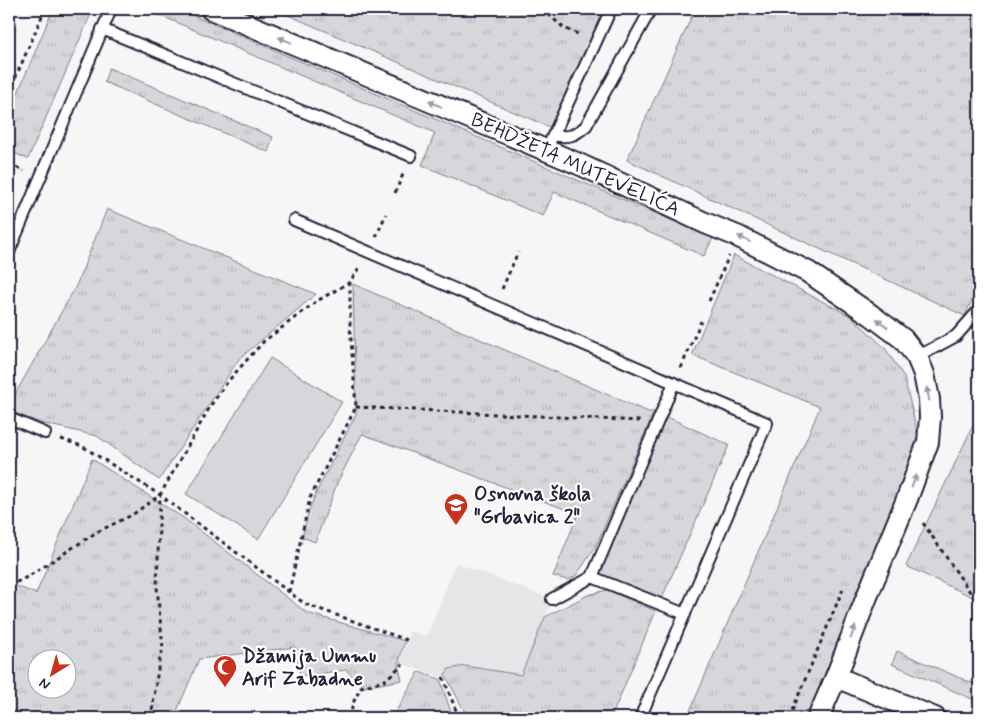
<svg xmlns="http://www.w3.org/2000/svg" width="988" height="727" viewBox="0 0 988 727" font-family="Mynerve,sans-serif">
<style>
.built{fill:#e6e6e9}
.grass{fill:url(#grass-tufts);stroke:#7c7c8b;fill-rule:evenodd}
.pitch{fill:#d7d7db;stroke:#7c7c8b}
.lines{fill:none;stroke-linecap:round;stroke-linejoin:round}
.service-casing{stroke:#22223b;stroke-width:14}
.minor-casing{stroke:#22223b;stroke-width:24}
.path{stroke:#22223b;stroke-width:3;stroke-dasharray:4 4;stroke-linecap:butt}
.service{stroke:#fff;stroke-width:10}
.minor{stroke:#fff;stroke-width:20}
.oneway{fill:#9c9ca7}
.labels{text-anchor:middle;dominant-baseline:central;stroke-width:4.5;stroke-linejoin:round;paint-order:stroke}
.street-label{font-size:20px;fill:#22223b;stroke:#fff}
.poi-label{font-size:20px;font-weight:bold;fill:#22223b;stroke:#fff;text-anchor:start}
</style>
<defs>
<pattern id="grass-tufts" width="24" height="20" patternUnits="userSpaceOnUse" patternTransform="scale(1.25)"><rect width="24" height="20" fill="#d7d7db"/><path d="M3 7l-1-3M5 7V3M7 7l1-3M15 17l-1-3M17 17v-4M19 17l1-3" fill="none" stroke="#b8b8bd"/></pattern>
</defs>
<rect width="100%" height="100%" fill="#f6f6f7"/>
<filter id="ink" filterUnits="userSpaceOnUse"><feTurbulence type="fractalNoise" baseFrequency=".02" numOctaves="2"/><feDisplacementMap in="SourceGraphic" scale="10" xChannelSelector="R" yChannelSelector="G"/><feConvolveMatrix kernelMatrix="1 2 1 2 8 2 1 2 1" color-interpolation-filters="sRGB"/></filter>
<g filter="url(#ink)">
<path class="built" d="M456,563L552,599L521,675L445,674L444,678L400,663L410,631L427,636Z"/>
<g class="grass">
<path d="M53,9H93L28,159L9,151V114Z"/>
<path d="M145,9H178L713,238L704,256L554,192L543,216L422,165L435,133Z"/>
<path d="M274,9H608L556,130Z"/>
<path d="M695,9H979V283L965,316L627,160Z"/>
<path d="M109,68L273,137L268,152L104,82Z"/>
<path d="M107,209L316,294L239,359L159,480L97,436L41,423L9,411V405L76,286Z"/>
<path d="M734,255L852,317L885,348L904,377L921,448L806,718H687L820,407L692,355Z"/>
<path d="M353,284L648,412H654L595,548L575,577L567,580L553,576L578,514L362,434L338,481L315,542L302,537L309,510L317,491L356,414Z"/>
<path d="M979,413V600L906,566Z"/>
<path d="M665,416L729,445L662,598L598,573Z"/>
<path d="M92,459L185,519L307,613L405,641L398,665L402,680L364,687L346,670L300,676L295,647L199,659L174,718H20L9,709V583L36,594ZM38,660H68V690H38Z"/>
<path d="M607,590L656,611L611,718H468L445,674L449,669L465,666L521,675L545,617L588,595Z"/>
<path d="M897,651L979,686V702L892,664Z"/>
<path d="M419,672L440,679L453,718H392Z"/>
</g>
<path class="pitch" d="M270,358L342,402L258,539L186,494Z"/>
<g class="lines">
<g class="service-casing">
<g id="service">
<path d="M102,29L411,156"/>
<path d="M553,135C569,138 574,136 586,126L651,9"/>
<path d="M551,140L611,9"/>
<path d="M294,220L767,423L640,718"/>
<path d="M9,252L111,9"/>
<path d="M917,357L956,336L979,310"/>
<path d="M9,418L45,433"/>
<path d="M592,577L674,383"/>
<path d="M552,599L592,577L685,614"/>
</g>
</g>
<g class="minor-casing">
<g id="minor">
<path d="M211,9L581,165L705,223L737,236L808,272L871,315L903,339L917,357L924,374L929,399L930,417L928,442L907,499L866,599L836,677L818,718"/>
<path d="M836,677L935,718"/>
</g>
</g>
<g class="path">
<path d="M542,9L564,28L580,35"/>
<path d="M9,93L45,9"/>
<path d="M9,164L24,171"/>
<path d="M395,193L404,172"/>
<path d="M376,237L386,214"/>
<path d="M502,289L518,252"/>
<path d="M709,301L729,256"/>
<path d="M681,368L701,321"/>
<path d="M356,407L640,421"/>
<path d="M61,439L82,446L160,495L305,604L407,640"/>
<path d="M923,523L979,605"/>
<path d="M9,586L29,576L97,532L132,515L160,495L211,405L228,381L263,342L317,301L350,282L360,267"/>
<path d="M289,592L310,498L356,407L350,326V282"/>
<path d="M443,677L459,718"/>
<path d="M9,712L16,718"/>
<path d="M151,718L159,662L163,649L157,587L160,496"/>
<path d="M350,718L353,703L361,687L384,681L403,664"/>
<path d="M789,718L843,589"/>
</g>
<use href="#service" class="service"/>
<use href="#minor" class="minor"/>
</g>
<defs><path id="oneway-solid" d="M-6-.8H1V-3.2L6.5 0L1 3.2V.8H-6Z" transform="scale(1.25)"/></defs>
<g class="oneway">
<use href="#oneway-solid" transform="translate(285 40) rotate(-157)"/>
<use href="#oneway-solid" transform="translate(435 104) rotate(-157)"/>
<use href="#oneway-solid" transform="translate(744 239) rotate(-153)"/>
<use href="#oneway-solid" transform="translate(882 323) rotate(-142)"/>
<use href="#oneway-solid" transform="translate(928 394) rotate(-101)"/>
<use href="#oneway-solid" transform="translate(914 481) rotate(-69)"/>
<use href="#oneway-solid" transform="translate(853 632) rotate(-70)"/>
</g>
</g>
<defs>
<g id="school-pin" transform="scale(1.25)"><path d="M0 17L-7.5 6A9.5 9.5 0 1 1 7.5 6Z" fill="#c8321e" stroke="#fff"/><path d="M0-5L7-2L0 1L-7-2ZM-4 1L0 2.5L4 1V4Q0 6-4 4Z" fill="#fff"/></g>
<g id="mosque-pin" transform="scale(1.25)"><path d="M0 17L-7.5 6A9.5 9.5 0 1 1 7.5 6Z" fill="#c8321e" stroke="#fff"/><path d="M3.5-4.9A6 6 0 1 0 3.5 4.9A5 5 0 1 1 3.5-4.9Z" fill="#fff"/></g>
</defs>
<g fill-rule="evenodd">
<use href="#school-pin" x="456" y="505"/>
<use href="#mosque-pin" x="225" y="667"/>
</g>
<g class="labels">
<g class="street-label">
<text transform="translate(575 165) rotate(24)">BEHDŽETA MUTEVELIĆA</text>
</g>
<g class="poi-label">
<text x="474" y="494">Osnovna škola<tspan x="474" dy="23">"Grbavica 2"</tspan></text>
<text x="242" y="656">Džamija Ummu<tspan x="242" dy="23">Arif Zabadne</tspan></text>
</g>
</g>
<rect width="988" height="727" fill="none" stroke="#fff" stroke-width="30"/>
<rect x="15" y="15" width="958" height="697" fill="none" stroke="#22223b" stroke-width="2" filter="url(#ink)"/>
<g transform="translate(52 674) rotate(217)"><circle r="24" fill="#ffffff" stroke="#a7a7b1"/>
<path d="M0-4L9 19L0 12L-9 19Z" fill="#c8321e"/>
<text y="-8" font-size="14" font-weight="bold" text-anchor="middle" fill="#22223b">N</text>
</g>
</svg>
